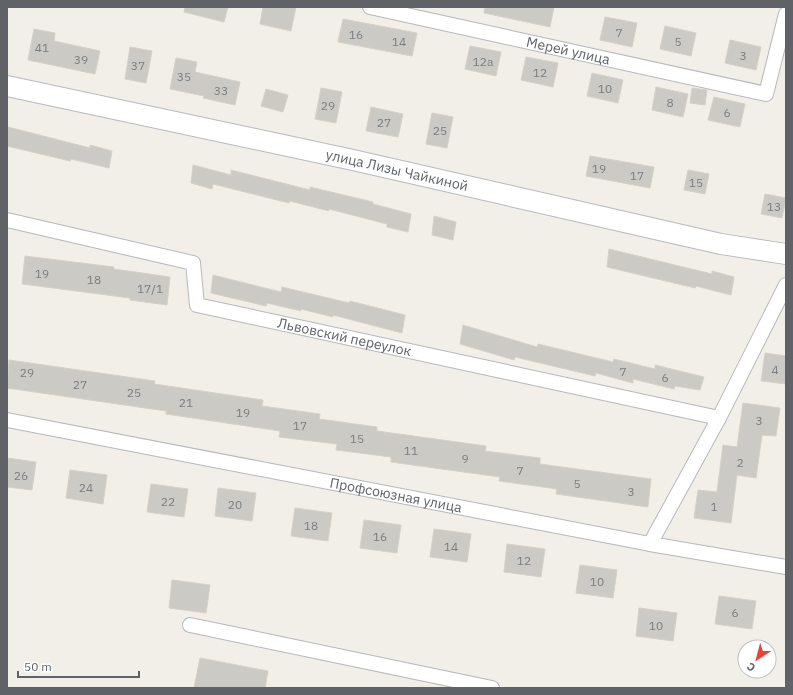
<svg xmlns="http://www.w3.org/2000/svg" width="793" height="695" viewBox="0 0 793 695" font-family="'IBM Plex Sans',sans-serif">
<style>
.building{fill:#cccac5;stroke:#d6d1c6}
.lines{fill:none;stroke-linecap:round;stroke-linejoin:round}
.street-casing{stroke:#b5b8bc;stroke-width:16}
.secondary-casing{stroke:#b6babf;stroke-width:22}
.street{stroke:#fff;stroke-width:14}
.secondary{stroke:#fff;stroke-width:20}
.labels{text-anchor:middle;dominant-baseline:central;stroke-width:4;stroke-linejoin:round;paint-order:stroke}
.number-label{font-size:12px;fill:#7a7d7f}
.street-label{font-size:14px;fill:#5f6368;stroke:#fff}
</style>
<rect width="100%" height="100%" fill="#f1efe8"/>
<g class="building">
<path d="M185,7H228L224,22L184,12Z"/>
<path d="M263,7H296L291,31L260,24Z"/>
<path d="M485,7H554L550,27L484,13Z"/>
<path d="M605,17L637,23L632,47L600,40Z"/>
<path d="M343,19L417,33L412,56L338,42Z"/>
<path d="M665,26L696,33L691,56L660,49Z"/>
<path d="M34,29L55,33L54,41L100,51L95,74L28,60Z"/>
<path d="M730,40L761,47L756,70L725,63Z"/>
<path d="M470,46L501,52L496,76L465,69Z"/>
<path d="M130,47L152,51L146,83L125,79Z"/>
<path d="M526,57L558,63L553,87L521,80Z"/>
<path d="M176,58L197,62L195,72L240,82L235,105L203,98L204,96L170,89Z"/>
<path d="M592,73L623,80L618,103L587,96Z"/>
<path d="M656,87L688,94L683,117L652,110Z"/>
<path d="M321,88L342,92L336,123L315,119Z"/>
<path d="M692,88L707,90L705,105L690,103Z"/>
<path d="M266,89L288,95L283,112L261,106Z"/>
<path d="M714,97L745,104L740,127L708,120Z"/>
<path d="M371,107L403,114L398,137L366,131Z"/>
<path d="M432,113L453,117L447,148L426,144Z"/>
<path d="M8,127L90,148V145L112,151L109,168L71,159L70,161L7,146Z"/>
<path d="M590,156L654,167L650,188L586,176Z"/>
<path d="M193,165L231,175V170L310,190V187L373,202V204L411,214L408,232L387,227V224L329,209V211L290,201L289,203L213,184L212,189L191,183Z"/>
<path d="M688,170L709,174L705,194L684,190Z"/>
<path d="M765,194L786,198L782,218L761,214Z"/>
<path d="M434,216L456,222L453,240L432,235Z"/>
<path d="M609,249L712,274V271L734,277L731,295L696,286L695,288L607,267Z"/>
<path d="M25,256L114,267V269L170,277L167,305L130,300V298L22,284Z"/>
<path d="M213,275L281,292L282,287L349,303L350,301L405,315L402,333L333,315V317L301,309V311L267,303L266,306L211,293Z"/>
<path d="M463,325L537,347L538,344L613,362L614,359L655,369V365L704,377L700,390L675,386L674,389L633,379V383L596,373L595,376L515,357L514,360L460,344Z"/>
<path d="M765,353L786,356V384L761,381Z"/>
<path d="M9,360L155,381L154,384L263,400L262,406L320,414L319,419L377,427V431L486,446L485,451L540,458V464L651,479L648,507L556,494L557,489L499,481L500,477L391,462V457L336,450L337,444L279,437L280,431L166,414V411L7,388Z"/>
<path d="M743,403L780,408L776,436L762,435L756,478L737,475L731,523L694,518L698,490L717,492L723,445L737,447Z"/>
<path d="M7,458L36,462L32,490L7,487Z"/>
<path d="M70,470L107,475L103,504L66,498Z"/>
<path d="M151,484L188,489L184,517L147,512Z"/>
<path d="M218,488L256,493L252,521L215,516Z"/>
<path d="M295,508L332,513L328,541L291,536Z"/>
<path d="M364,520L401,525L397,553L360,548Z"/>
<path d="M434,529L471,534L467,562L430,557Z"/>
<path d="M507,544L545,549L541,577L504,572Z"/>
<path d="M580,565L617,570L613,598L576,593Z"/>
<path d="M172,580L210,585L206,613L169,608Z"/>
<path d="M719,596L756,601L752,629L715,624Z"/>
<path d="M639,608L677,613L673,641L636,636Z"/>
<path d="M200,658L268,671L265,688H194Z"/>
</g>
<g class="lines">
<g class="street-casing">
<g id="street">
<path id="s1" d="M370,7L766,94L786,14"/>
<path id="s2" d="M7,220L193,263L197,305L719,418"/>
<path id="s3" d="M7,420L650,544L786,567"/>
<path d="M650,544L719,418L786,285"/>
<path d="M190,625L492,688"/>
</g>
</g>
<g class="secondary-casing">
<g id="secondary">
<path id="s4" d="M7,86L353,160L721,244L786,254"/>
</g>
</g>
<use href="#street" class="street"/>
<use href="#secondary" class="secondary"/>
</g>
<g class="labels">
<g class="number-label">
<text x="619" y="32">7</text>
<text x="356" y="34">16</text>
<text x="399" y="41">14</text>
<text x="678" y="41">5</text>
<text x="42" y="47">41</text>
<text x="743" y="55">3</text>
<text x="81" y="59">39</text>
<text x="483" y="61">12а</text>
<text x="138" y="65">37</text>
<text x="540" y="72">12</text>
<text x="184" y="76">35</text>
<text x="605" y="88">10</text>
<text x="221" y="90">33</text>
<text x="670" y="102">8</text>
<text x="328" y="105">29</text>
<text x="727" y="112">6</text>
<text x="384" y="122">27</text>
<text x="440" y="130">25</text>
<text x="599" y="168">19</text>
<text x="637" y="175">17</text>
<text x="696" y="182">15</text>
<text x="774" y="206">13</text>
<text x="42" y="273">19</text>
<text x="94" y="279">18</text>
<text x="150" y="288">17/1</text>
<text x="775" y="369">4</text>
<text x="623" y="371">7</text>
<text x="27" y="372">29</text>
<text x="665" y="377">6</text>
<text x="80" y="384">27</text>
<text x="134" y="392">25</text>
<text x="186" y="402">21</text>
<text x="243" y="412">19</text>
<text x="759" y="420">3</text>
<text x="300" y="425">17</text>
<text x="357" y="438">15</text>
<text x="411" y="450">11</text>
<text x="465" y="458">9</text>
<text x="740" y="462">2</text>
<text x="520" y="470">7</text>
<text x="21" y="475">26</text>
<text x="577" y="483">5</text>
<text x="86" y="487">24</text>
<text x="631" y="491">3</text>
<text x="168" y="501">22</text>
<text x="235" y="504">20</text>
<text x="714" y="506">1</text>
<text x="311" y="525">18</text>
<text x="380" y="536">16</text>
<text x="451" y="546">14</text>
<text x="524" y="560">12</text>
<text x="597" y="581">10</text>
<text x="735" y="612">6</text>
<text x="656" y="625">10</text>
</g>
<g class="street-label">
<text stroke="none"><textPath href="#s1" startOffset="203">Мерей улица</textPath></text>
<text stroke="none"><textPath href="#s4" startOffset="399">улица Лизы Чайкиной</textPath></text>
<text stroke="none"><textPath href="#s2" startOffset="384">Львовский переулок</textPath></text>
<text stroke="none"><textPath href="#s3" startOffset="396">Профсоюзная улица</textPath></text>
</g>
</g>
<rect width="793" height="695" fill="none" stroke="#5f6368" stroke-width="16"/>
<g transform="translate(757 659) rotate(216)"><circle r="19" fill="#ffffff" stroke="#bfc1c3"/>
<path d="M0-3L7 15L0 10L-7 15Z" fill="#ea4335"/>
<text y="-6" font-size="11" font-weight="bold" text-anchor="middle" fill="#5f6368">С</text>
</g>
<path d="M18 671v6h121v-6" fill="none" stroke="#5f6368" stroke-width="2"/>
<text x="24" y="671" font-size="12" fill="#5f6368" stroke="#ffffff" stroke-width="3" paint-order="stroke">50 m</text>
</svg>
